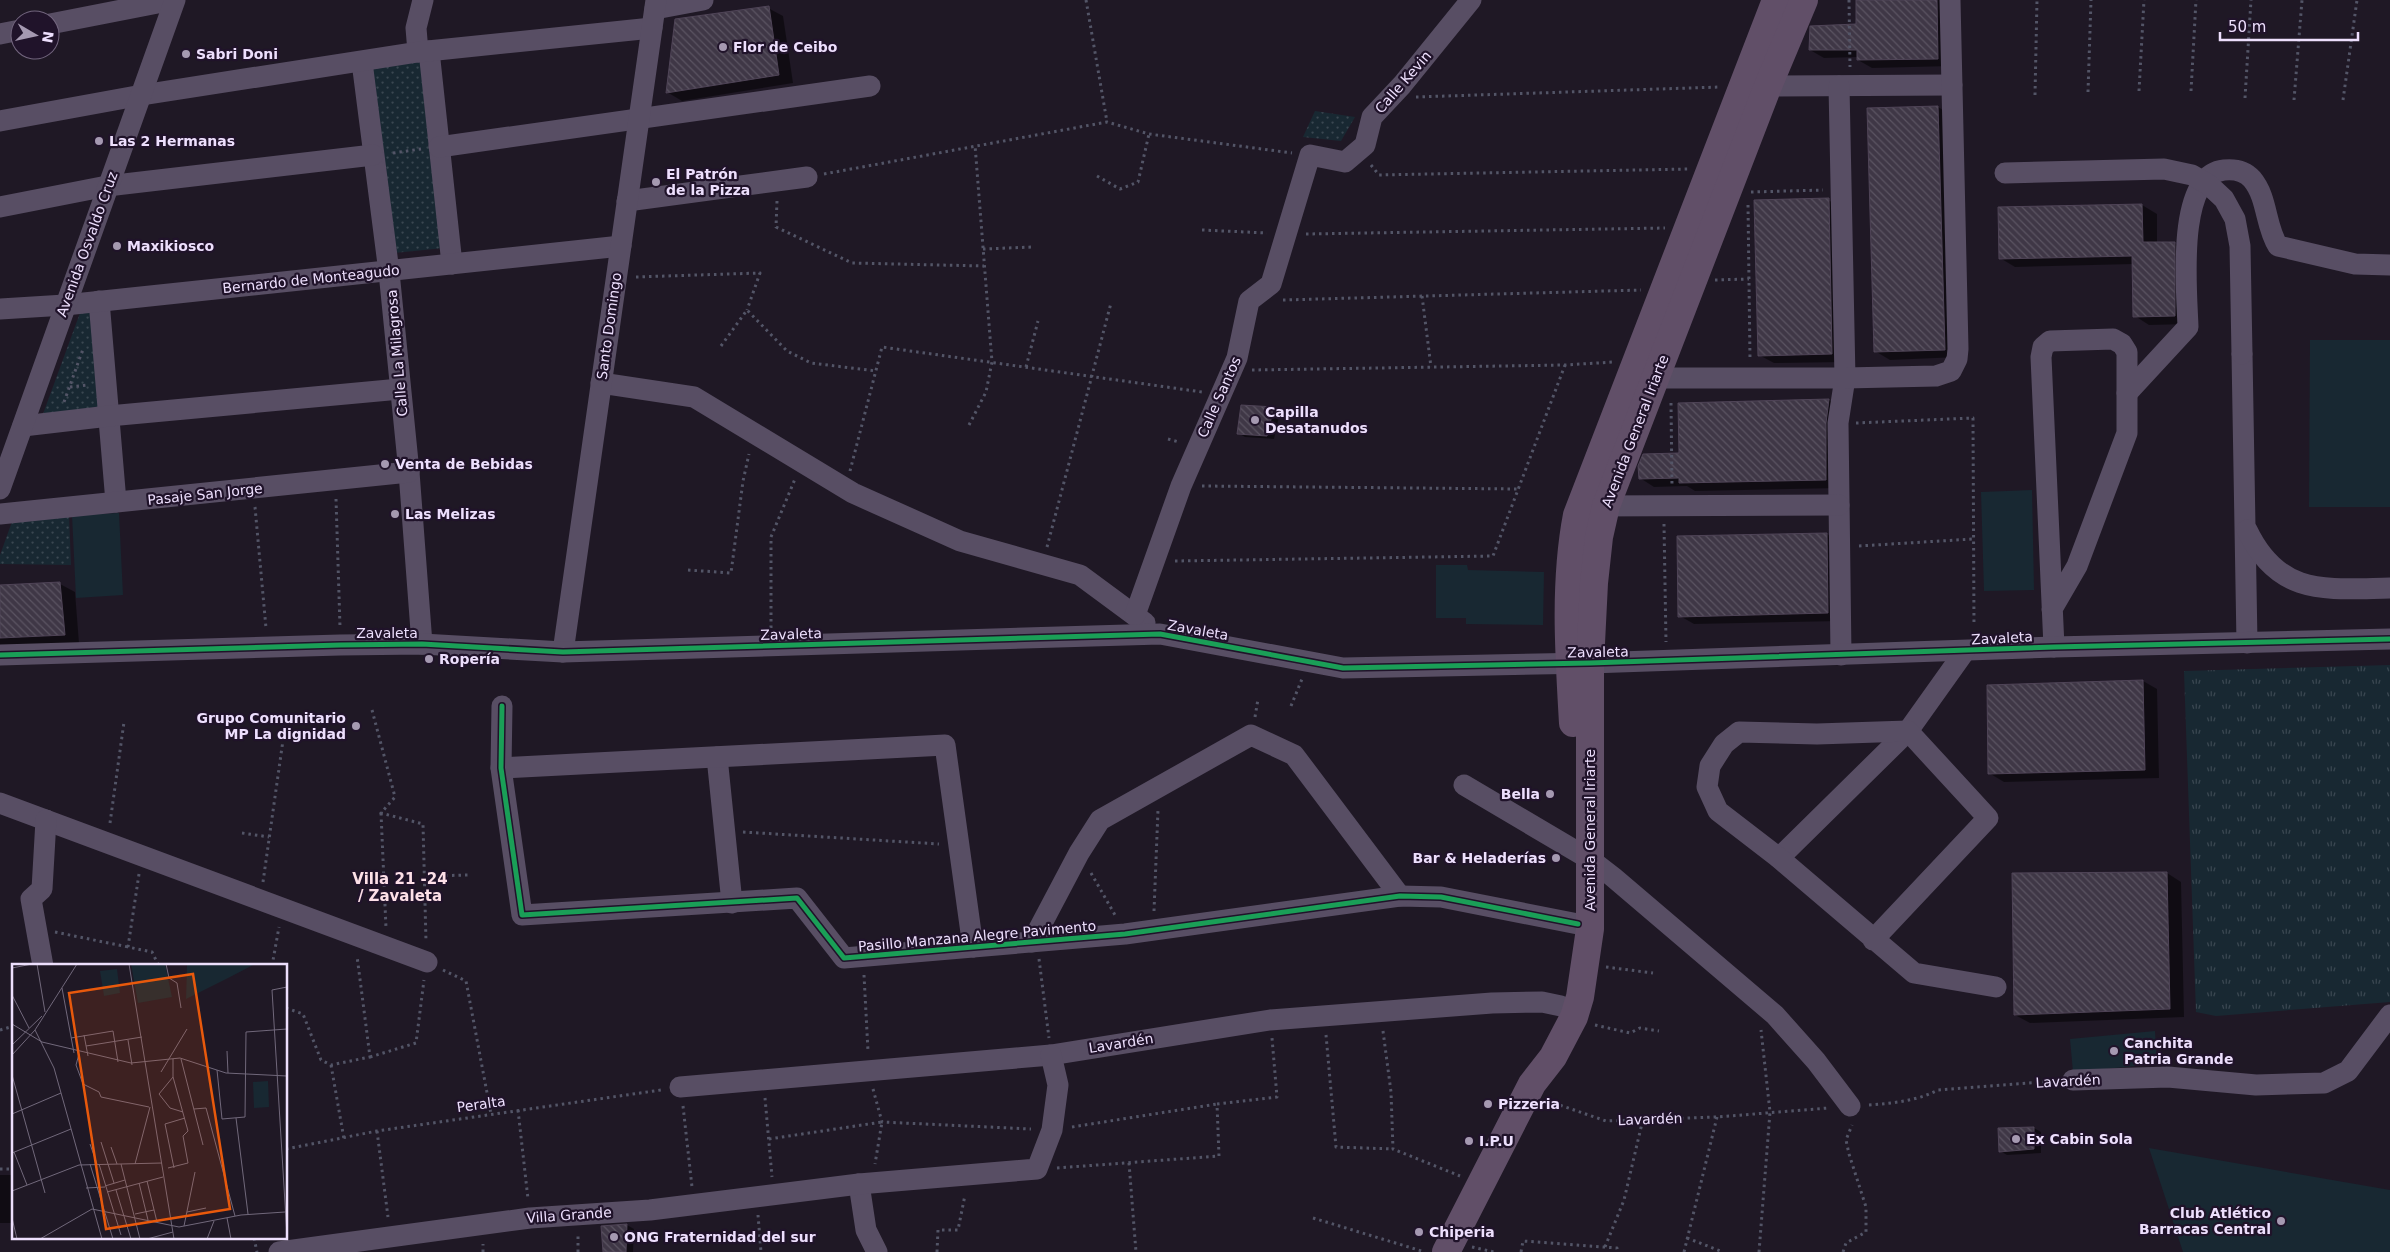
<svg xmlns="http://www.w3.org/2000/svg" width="2390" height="1252" viewBox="0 0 2390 1252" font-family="'DejaVu Sans',sans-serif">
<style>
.grass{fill:url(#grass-tufts)}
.park{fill:url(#park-dots)}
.pitch{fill:#182832}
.shadow{fill:#0007}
.building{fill:url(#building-back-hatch);stroke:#4f4457}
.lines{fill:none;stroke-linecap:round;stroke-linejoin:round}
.path{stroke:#535567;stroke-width:3;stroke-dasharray:2.5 4;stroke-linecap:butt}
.minor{stroke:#584e64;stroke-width:21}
.major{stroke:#614f68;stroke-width:28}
.minor-bridge{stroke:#584e64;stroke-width:21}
.cycleway-casing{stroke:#20132a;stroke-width:8}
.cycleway{stroke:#1a9f57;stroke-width:5}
.poi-dot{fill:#a599b1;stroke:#20132a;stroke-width:2}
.labels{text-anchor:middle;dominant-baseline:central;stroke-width:4.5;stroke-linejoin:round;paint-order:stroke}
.poi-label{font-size:14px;font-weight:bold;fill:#eddffd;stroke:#20132a;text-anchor:start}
.street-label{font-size:14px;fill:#eddffd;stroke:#20132a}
.neighbourhood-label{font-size:15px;font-weight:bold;fill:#fde0e8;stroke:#20132a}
.inset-road{fill:none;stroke:#71687b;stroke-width:1}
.view{fill:#e8590c;fill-opacity:0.15;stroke:#e8590c;stroke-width:2.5}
.inset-edge{fill:none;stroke:#eddffd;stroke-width:2.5}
</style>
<defs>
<pattern id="grass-tufts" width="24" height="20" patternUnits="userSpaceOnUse" patternTransform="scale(1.25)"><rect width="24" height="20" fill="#182832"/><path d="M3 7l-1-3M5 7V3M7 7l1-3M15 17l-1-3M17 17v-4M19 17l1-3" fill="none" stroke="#3a4751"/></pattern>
<pattern id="park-dots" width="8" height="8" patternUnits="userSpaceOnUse" patternTransform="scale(1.25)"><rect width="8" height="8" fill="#182832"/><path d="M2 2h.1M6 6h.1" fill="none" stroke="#3a4751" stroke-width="1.8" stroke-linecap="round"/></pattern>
<pattern id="building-back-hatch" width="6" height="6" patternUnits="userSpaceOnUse" patternTransform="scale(1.25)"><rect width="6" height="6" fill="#3f3746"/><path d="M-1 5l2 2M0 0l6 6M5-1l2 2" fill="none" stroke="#5b5462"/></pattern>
</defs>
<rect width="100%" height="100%" fill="#1f1825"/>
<path class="grass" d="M2390,665V1002L2216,1016L2196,1012L2184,671Z"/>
<g class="park">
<path d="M424,59L444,248L394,253L371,67Z"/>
<path d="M1315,111L1355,117L1341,141L1303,137Z"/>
<path d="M97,311L102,407L43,414L80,313Z"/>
<path d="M69,515L71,565L0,564V555L13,519Z"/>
</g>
<g class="pitch">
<path d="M2310,340H2390V507H2309Z"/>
<path d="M2032,490L2034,590L1984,591L1981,492Z"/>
<path d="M119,513L123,595L76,598L72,515Z"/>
<path d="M1436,565H1467L1468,570L1544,572L1543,625L1466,624V618H1436Z"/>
<path d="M2155,1031L2157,1064L2073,1072L2070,1039Z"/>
<path d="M2149,1148L2390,1190V1252H2183Z"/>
</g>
<g class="shadow">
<path d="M1857,0H1951L1952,66L1872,68L1858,60V57L1824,58L1810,50L1811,27L1858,25Z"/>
<path d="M768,8L783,16L793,83L682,101L667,92Z"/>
<path d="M1938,107L1953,116L1959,357L1890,360L1875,351Z"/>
<path d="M1828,200L1843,208L1846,362L1774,363L1759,355Z"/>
<path d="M2142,205L2157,214V243H2174L2189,251V324L2149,325L2135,316L2134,264L2015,267L2000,258Z"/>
<path d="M1829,400L1843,409L1840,488L1695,491L1687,486L1654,487L1640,478L1680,454Z"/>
<path d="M1274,408L1280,412L1274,439L1245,437L1238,433Z"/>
<path d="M1827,534L1841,543L1842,621L1694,624L1680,616Z"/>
<path d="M60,584L75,592L79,643L0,646V587Z"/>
<path d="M2143,681L2157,689L2159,778L2004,782L1989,773Z"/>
<path d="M2167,873L2181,882L2184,1017L2030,1023L2015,1015Z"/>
<path d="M2034,1128L2041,1132V1153L2007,1155L2000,1151Z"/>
<rect x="0" y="1175" width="14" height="48"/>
<path d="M627,1225L634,1229L633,1252H604Z"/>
</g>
<g class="building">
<path d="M1856,0H1937L1938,59L1857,60V50H1809L1810,26L1856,24Z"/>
<path d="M769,6L779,75L666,93L675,19Z"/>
<path d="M1938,106L1945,350L1874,352L1867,108Z"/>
<path d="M1829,198L1832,354L1758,356L1754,200Z"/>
<path d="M2142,204L2143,242H2175V316L2133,317L2132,256L1999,259L1998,207Z"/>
<path d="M1829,399L1826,423V480L1679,483V478L1639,479L1638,466L1643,454L1679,453L1678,403Z"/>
<path d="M1241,405L1274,407L1267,436L1237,434Z"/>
<path d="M1827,533L1828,613L1678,617L1677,536Z"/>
<path d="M60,582L65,635L0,638V585Z"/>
<path d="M2143,680L2145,770L1988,774L1987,685Z"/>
<path d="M2167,872L2170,1009L2014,1015L2012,873Z"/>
<path d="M2034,1127V1149L1999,1152L1998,1128Z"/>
<path d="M627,1224L626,1252H603L601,1226Z"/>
</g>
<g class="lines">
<g class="path">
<path d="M1086,0L1107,122"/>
<path d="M1849,0L1850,67"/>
<path d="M2139,91L2144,0"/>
<path d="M2191,91L2196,0"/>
<path d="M2088,92L2091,0"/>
<path d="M2035,95L2037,0"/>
<path d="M1416,97L1720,87"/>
<path d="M2245,98L2251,0"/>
<path d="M2294,100L2302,0"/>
<path d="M2343,100L2357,0"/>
<path d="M393,153L421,149"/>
<path d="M1371,165L1379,175L1688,169"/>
<path d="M824,174L1107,122L1149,134L1292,153"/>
<path d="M1097,176L1120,189L1138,182L1149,134"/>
<path d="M1751,192L1823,190"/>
<path d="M777,201L776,227L852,263L984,266"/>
<path d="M1748,205L1750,359"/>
<path d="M1202,230L1267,233"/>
<path d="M1306,234L1665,228"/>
<path d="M983,249L1033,247"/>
<path d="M636,277L760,273L747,310"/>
<path d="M1715,280L1749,279"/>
<path d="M1422,296L1431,367"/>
<path d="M1283,300L1641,290"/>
<path d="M721,346L747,310L787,351L811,363L876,371"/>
<path d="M1026,367L1038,321"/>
<path d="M1252,370L1565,365L1613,362"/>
<path d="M70,387L88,385"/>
<path d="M64,402L83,349"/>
<path d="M1671,403L1672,487"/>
<path d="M1856,423L1973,418L1974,626"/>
<path d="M969,425L986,392L992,362L975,145"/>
<path d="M1168,439L1179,442"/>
<path d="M850,471L882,347L1202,392"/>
<path d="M1202,486L1519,489"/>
<path d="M336,499L340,627"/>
<path d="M255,507L266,628"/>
<path d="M1664,524L1666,642"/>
<path d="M1859,546L1973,539"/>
<path d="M1047,547L1111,303"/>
<path d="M1175,561L1493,556L1565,365"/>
<path d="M688,570L731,573L743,481L749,454"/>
<path d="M771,628V537L795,479"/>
<path d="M1291,706L1302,679"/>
<path d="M372,710L395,797L381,813L423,824L426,942"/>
<path d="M1255,717L1258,699"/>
<path d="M381,813L386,928"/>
<path d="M110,823L124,722"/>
<path d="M743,832L939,844"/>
<path d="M242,833L269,837"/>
<path d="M1091,873L1115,915"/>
<path d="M139,874L128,947L152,952L159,966"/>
<path d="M426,876L468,875"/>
<path d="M263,882L285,726"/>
<path d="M1154,911L1158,810"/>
<path d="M55,932L128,947"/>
<path d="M1039,959L1049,1038"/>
<path d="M272,966L279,927"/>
<path d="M1606,967L1653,973"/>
<path d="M443,970L466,981L491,1114"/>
<path d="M864,975L868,1051"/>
<path d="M286,1008L303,1014L321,1060L331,1065L370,1057L357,956"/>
<path d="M1595,1025L1630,1033L1640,1028L1659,1031"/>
<path d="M0,1030L14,1026"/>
<path d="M1383,1031L1391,1092L1393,1149L1460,1176"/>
<path d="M1326,1035L1336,1147L1393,1149"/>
<path d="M370,1057L416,1043L424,980"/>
<path d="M331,1065L344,1139"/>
<path d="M873,1089L882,1122L1031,1129"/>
<path d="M765,1098L772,1177"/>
<path d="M1548,1101L1606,1121L1717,1117L1828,1108"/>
<path d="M1869,1105C1894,1103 1916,1101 1938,1090L2055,1081"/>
<path d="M683,1106L692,1187"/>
<path d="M518,1110L528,1199"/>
<path d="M1072,1127L1217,1104"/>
<path d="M377,1131L388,1217"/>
<path d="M769,1139L882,1122L875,1164"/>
<path d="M286,1149L377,1131L661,1090"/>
<path d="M1129,1163L1136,1252"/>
<path d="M1057,1168L1219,1156L1217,1104L1277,1097L1272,1038"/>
<path d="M0,1169H14"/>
<path d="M758,1215L761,1252"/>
<path d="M1313,1218L1425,1252"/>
<path d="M254,1238L257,1252"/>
<path d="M1687,1238L1723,1252"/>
<path d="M1472,1247L1494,1252"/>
<path d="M1605,1247L1624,1200L1643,1119"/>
<path d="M483,1252V1244"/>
<path d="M578,1252V1233"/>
<path d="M937,1252L938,1230H958L965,1195"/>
<path d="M1521,1252L1523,1241L1617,1248L1618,1252"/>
<path d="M1684,1252L1717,1117"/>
<path d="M1759,1252L1770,1112L1761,1030"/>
<path d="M1843,1252L1846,1243L1866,1232V1207L1849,1154L1846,1140L1852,1125"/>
</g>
<g class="minor">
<path d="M655,9L703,0"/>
<path d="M50,24L173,0"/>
<path d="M0,34L20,30"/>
<path d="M429,51L452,264"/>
<path d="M418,52L416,28L423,0"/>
<path d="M362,62L389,272L409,472L422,644"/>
<path d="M1755,86L1952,85"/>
<path d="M1839,86L1845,378L1838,423L1841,655"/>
<path d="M0,121L142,95L418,52L652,28"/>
<path d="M439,147L870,86"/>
<path d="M627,201L807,177"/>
<path d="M0,207L107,186L373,155"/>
<path d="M99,301L116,502"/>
<path d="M0,309L65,305L621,246"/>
<path d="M2242,354L2247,643"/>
<path d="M1641,378H1845L1936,376L1951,371L1957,359L1958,349L1950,0"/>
<path d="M601,383L694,397L853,493L960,541L1080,575L1145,623"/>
<path d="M2127,393L2188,327C2187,293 2175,175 2224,170C2234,169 2245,171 2252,179C2268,198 2265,226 2278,246L2355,264L2390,265"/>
<path d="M23,426L109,416L400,389"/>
<path d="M0,489L175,0"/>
<path d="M1592,506L1839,505"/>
<path d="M0,514L409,472"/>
<path d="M2247,530C2279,597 2326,589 2390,588"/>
<path d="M2052,609L2077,566L2127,433V352L2122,344L2113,339L2050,341L2043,347L2041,357L2054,647"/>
<path d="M1135,615L1181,486L1237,358L1249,301L1271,284L1310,155L1345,162L1365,145L1372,117L1402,85L1471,0"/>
<path d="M563,652L656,0"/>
<path d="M0,655L340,645L422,644L563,652L1160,634L1343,668L1590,663L2054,647L2390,639"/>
<path d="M502,706L501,768L522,915L797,898L844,958L1125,934L1400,896L1441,897L1578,924"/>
<path d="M717,757L732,903"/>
<path d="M501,768L945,745L973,947"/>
<path d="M1464,785L1591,860L1613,877L1775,1015L1816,1061L1850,1106"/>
<path d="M0,803L427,962"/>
<path d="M1779,858L1908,731L1965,651"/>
<path d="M1873,940L1988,818L1908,731L1817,734L1739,732L1724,744L1710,766L1707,787L1718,811L1779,858L1914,973L1996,987"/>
<path d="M1032,942L1079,853L1100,820L1251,735L1294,755L1400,896"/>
<path d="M43,966L31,899L42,889L46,820"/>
<path d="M2073,1080L2168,1077L2256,1085L2324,1083L2348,1071L2390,1015"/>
<path d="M680,1087L1051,1055L1270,1020L1492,1003L1542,1002L1561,1006"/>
<path d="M859,1184L866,1230L877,1252"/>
<path d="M279,1252L530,1218L650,1210L859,1184L1037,1169L1052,1130L1058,1085L1051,1055"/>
</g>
<g class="major">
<path d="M1573,723C1569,655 1564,583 1577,515L1776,0"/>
<path d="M1446,1252L1532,1084L1553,1057L1574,1017L1580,997L1590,929V663L1594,583L1599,537L1606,506L1768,86L1804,0"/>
</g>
<path class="minor-bridge" d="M2005,173L2164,169L2192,175L2209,185L2224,199L2235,219L2240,246L2242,354"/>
<g class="cycleway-casing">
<g id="cycleway">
<path d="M0,655L340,645L422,644L563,652L1160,634L1343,668L1590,663L2054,647L2390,639"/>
<path d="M502,706L501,768L522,915L797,898L844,958L1125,934L1400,896L1441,897L1578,924"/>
</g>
</g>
<use href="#cycleway" class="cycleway"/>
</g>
<g class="poi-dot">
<circle cx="723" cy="47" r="5"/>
<circle cx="186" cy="54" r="5"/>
<circle cx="99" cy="141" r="5"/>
<circle cx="656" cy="182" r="5"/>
<circle cx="117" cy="246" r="5"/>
<circle cx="1255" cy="420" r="5"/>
<circle cx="385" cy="464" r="5"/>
<circle cx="395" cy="514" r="5"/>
<circle cx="429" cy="659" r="5"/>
<circle cx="356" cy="726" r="5"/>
<circle cx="1550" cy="794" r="5"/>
<circle cx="1556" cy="858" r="5"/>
<circle cx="2114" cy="1051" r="5"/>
<circle cx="1488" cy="1104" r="5"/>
<circle cx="2016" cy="1139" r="5"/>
<circle cx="1469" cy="1141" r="5"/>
<circle cx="2281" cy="1221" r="5"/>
<circle cx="1419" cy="1232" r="5"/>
<circle cx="614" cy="1237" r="5"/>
</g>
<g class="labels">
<g class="poi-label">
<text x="733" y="47">Flor de Ceibo</text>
<text x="196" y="54">Sabri Doni</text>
<text x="109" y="141">Las 2 Hermanas</text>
<text x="666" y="174">El Patrón<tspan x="666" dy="16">de la Pizza</tspan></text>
<text x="127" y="246">Maxikiosco</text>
<text x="1265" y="412">Capilla<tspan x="1265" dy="16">Desatanudos</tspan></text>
<text x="395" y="464">Venta de Bebidas</text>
<text x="405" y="514">Las Melizas</text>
<text x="439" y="659">Ropería</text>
<text x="346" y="718" text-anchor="end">Grupo Comunitario<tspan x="346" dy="16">MP La dignidad</tspan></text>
<text x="1540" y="794" text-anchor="end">Bella</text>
<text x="1546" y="858" text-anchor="end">Bar &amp; Heladerías</text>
<text x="2124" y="1043">Canchita<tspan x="2124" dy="16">Patria Grande</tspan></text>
<text x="1498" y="1104">Pizzeria</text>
<text x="2026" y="1139">Ex Cabin Sola</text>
<text x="1479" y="1141">I.P.U</text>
<text x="2271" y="1213" text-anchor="end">Club Atlético<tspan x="2271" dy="16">Barracas Central</tspan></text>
<text x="1429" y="1232">Chiperia</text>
<text x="624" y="1237">ONG Fraternidad del sur</text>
</g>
<g class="street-label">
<text transform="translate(1403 82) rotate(-49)">Calle Kevin</text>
<text transform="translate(87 244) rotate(-70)">Avenida Osvaldo Cruz</text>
<text transform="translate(311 279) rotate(-6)">Bernardo de Monteagudo</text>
<text transform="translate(609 326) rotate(-82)">Santo Domingo</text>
<text transform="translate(397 353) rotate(-95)">Calle La Milagrosa</text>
<text transform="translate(1219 397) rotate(-66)">Calle Santos</text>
<text transform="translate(1635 431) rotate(-69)">Avenida General Iriarte</text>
<text transform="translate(205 494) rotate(-6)">Pasaje San Jorge</text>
<text transform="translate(1198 630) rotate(10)">Zavaleta</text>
<text x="387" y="633">Zavaleta</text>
<text transform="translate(791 634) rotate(-2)">Zavaleta</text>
<text transform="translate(2002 638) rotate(-3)">Zavaleta</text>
<text transform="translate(1598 652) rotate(-1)">Zavaleta</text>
<text transform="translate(1590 830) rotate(-90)">Avenida General Iriarte</text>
<text transform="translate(977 936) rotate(-5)">Pasillo Manzana Alegre Pavimento</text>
<text transform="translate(1121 1043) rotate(-9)">Lavardén</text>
<text transform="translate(2068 1081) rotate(-3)">Lavardén</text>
<text transform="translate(481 1104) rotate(-8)">Peralta</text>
<text transform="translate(1650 1119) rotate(-2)">Lavardén</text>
<text transform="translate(569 1215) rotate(-4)">Villa Grande</text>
</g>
<g class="neighbourhood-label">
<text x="400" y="879">Villa 21 -24<tspan x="400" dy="17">/ Zavaleta</tspan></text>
</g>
</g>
<g transform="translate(12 964)">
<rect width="275" height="275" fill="#1f1825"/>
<path d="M119,0H153L160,33L126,39Z" fill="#182832"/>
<path d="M243,0L218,13L174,35L175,1ZM105,5L108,29L92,32L88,7ZM256,117L257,143L242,144L241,118Z" fill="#182832"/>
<path class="inset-road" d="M25,0L33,48M117,0L162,275M154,0L157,14L165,19L169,44M0,4L20,0M275,23L260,26L275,272M50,24L62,89M0,31L17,64M0,60L30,78L119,99L168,94L214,109L275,112M23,66L42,104L90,275M72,71L76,92M59,74L101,67L106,98M116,76L120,101M0,81L30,52M74,82L130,73M215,87L216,109M67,90L64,101L71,120L87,128L89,133L137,143M0,91L23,66L65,0M169,95L191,181M205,106L210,155L233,153L234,68L275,65M149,108L175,65M0,111L33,229M161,113L147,130L158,144L171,148M182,145L194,144L223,252M0,150L49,129M224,154L236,250M89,178L102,219M78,180L85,200M99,183L105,200M2,188L15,221M0,189L59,165M78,200L101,275M87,200L109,271M109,200L128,275M123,200L138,143M156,204L176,199L171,172L176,167L161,113V95M162,204L153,160L173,154M135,217L145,258M127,219L136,256M93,222L113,216M74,224L93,223M104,226L119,275M0,227L67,201L150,199M95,228L151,213M80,245L167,263L229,251L273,248M175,248L194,244M123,250L142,246M0,254L5,275M215,254L219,275M172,262L183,208M28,275L80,245M135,275L161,268M195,275L202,257"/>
<path class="view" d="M181,10L218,245L94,265L57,29Z"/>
<rect width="275" height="275" class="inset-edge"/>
</g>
<g transform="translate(35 35) rotate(99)"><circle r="24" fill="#20132a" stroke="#72657e"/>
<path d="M0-4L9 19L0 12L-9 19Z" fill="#a599b1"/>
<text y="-8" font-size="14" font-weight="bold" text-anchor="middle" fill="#eddffd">N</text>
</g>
<path d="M2220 32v8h138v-8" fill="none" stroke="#eddffd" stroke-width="2.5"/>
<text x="2228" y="32" font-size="15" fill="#eddffd" stroke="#20132a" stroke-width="4" paint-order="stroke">50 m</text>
</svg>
